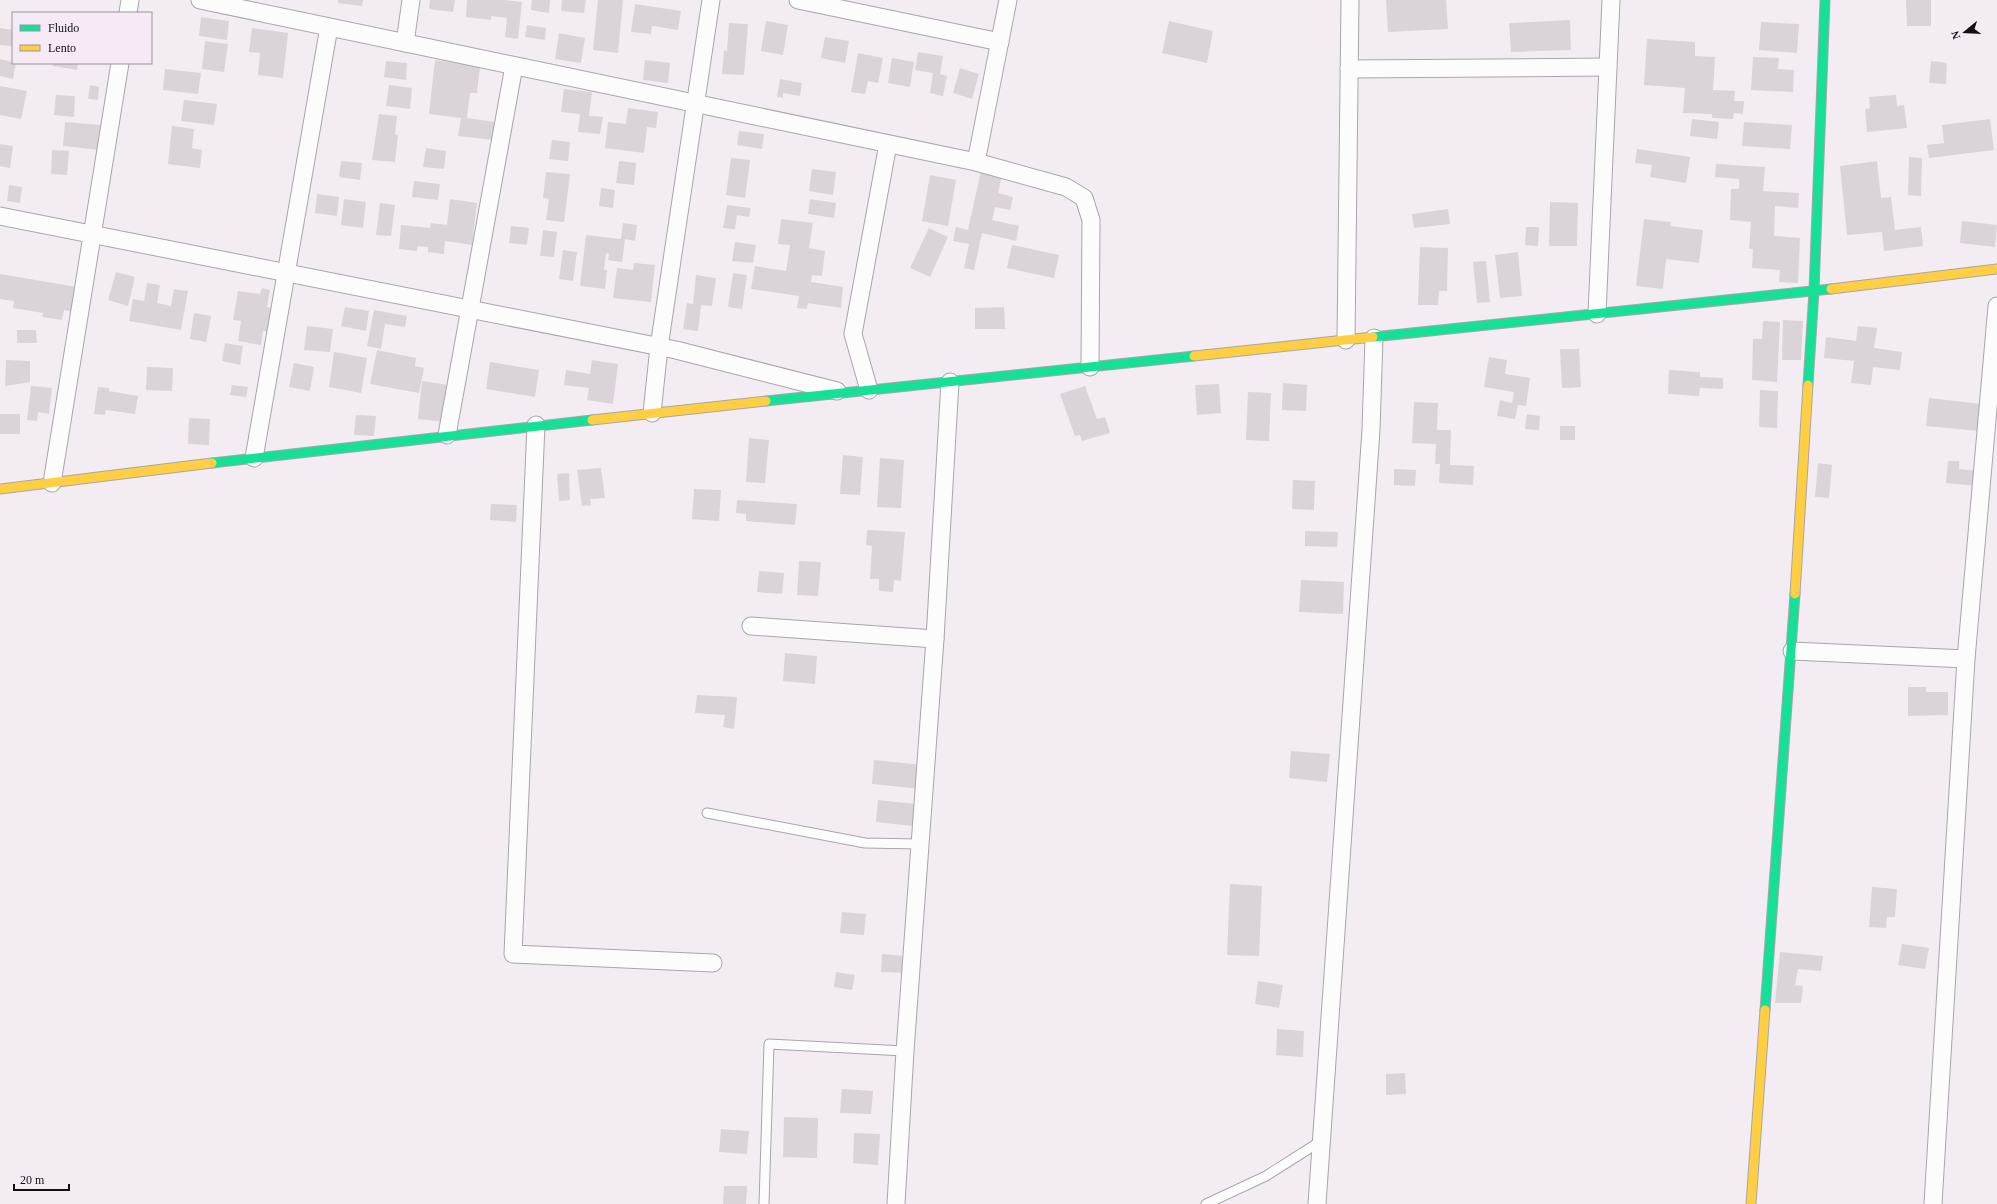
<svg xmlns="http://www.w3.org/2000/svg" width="1997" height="1204" viewBox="0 0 1997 1204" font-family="Georgia,serif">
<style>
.building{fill:#dad4d8}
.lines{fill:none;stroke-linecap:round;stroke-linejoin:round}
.lane-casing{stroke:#a9a5aa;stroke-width:11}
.street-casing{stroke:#a9a5aa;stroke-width:19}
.fast-casing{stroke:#a9a5aa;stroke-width:11}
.slow-casing{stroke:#a9a5aa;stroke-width:11}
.lane{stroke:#fdfcfd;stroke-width:9}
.street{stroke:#fdfcfd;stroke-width:17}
.fast{stroke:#16e098;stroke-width:9}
.slow{stroke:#ffcf43;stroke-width:9}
</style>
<rect width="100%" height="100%" fill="#f3edf3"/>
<g class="building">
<path d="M338,0H363L362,6L338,3Z"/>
<path d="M430,0H455L453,12L429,9Z"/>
<path d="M467,0H504L522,2L518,39L505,37L507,18L491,16V20L466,17Z"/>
<path d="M532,0H550L549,13L531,10Z"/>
<path d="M562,0H586L584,13L561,11Z"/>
<path d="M598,0H623L618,53L593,50Z"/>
<path d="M1386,0H1446L1448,29L1388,32Z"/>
<path d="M1906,0H1931V26H1907Z"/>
<path d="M635,4L681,11L678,30L652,26L651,34L631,32Z"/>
<path d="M201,17L229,21L227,40L199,36Z"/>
<path d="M1570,20L1571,50L1511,52L1509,23Z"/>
<path d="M766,21L788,25L783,55L761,51Z"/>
<path d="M1169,21L1213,31L1207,63L1162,53Z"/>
<path d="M1761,22L1799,24L1797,53L1759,50Z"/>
<path d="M729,23L748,24L744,75L722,74L724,50L727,51Z"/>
<path d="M527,25L546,28L545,40L525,37Z"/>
<path d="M0,28L13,30V46L0,45Z"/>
<path d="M252,28L288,33L283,78L258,75L260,53L249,52Z"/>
<path d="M559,33L585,38L581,63L555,59Z"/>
<path d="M825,37L849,41L845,63L821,58Z"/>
<path d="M1647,39L1695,42V56L1715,57L1713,90L1735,91L1734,101H1744L1743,114L1734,113L1733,119L1712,118V114L1683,113L1685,88L1644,85Z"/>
<path d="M205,41L228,44L224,72L202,69Z"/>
<path d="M918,52L943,56L940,74L947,76L943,96L930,93L933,73L915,70Z"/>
<path d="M858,53L883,58L878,83L868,81L865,94L851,92Z"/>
<path d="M1753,57L1779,58L1778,69L1794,70L1793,92L1751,90Z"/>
<path d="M892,58L914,62L910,87L888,83Z"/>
<path d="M0,59L16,63L13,79L0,76Z"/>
<path d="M435,60L480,66L477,93H470L467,118L495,122L493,140L458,136L461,118L429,114Z"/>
<path d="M645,60L670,63L668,83L643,80Z"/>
<path d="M386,61L407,63L406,80L384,77Z"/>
<path d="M1931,61L1947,63L1946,84L1929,83Z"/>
<path d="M53,63H78L77,70L53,66Z"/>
<path d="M960,68L979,74L972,99L953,93Z"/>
<path d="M165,69L201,73L198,94L163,90Z"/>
<path d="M780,79L802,83L800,96L783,93V98L777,97Z"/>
<path d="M90,85L99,87L98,100L88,99Z"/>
<path d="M389,85L412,88L410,109L386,106Z"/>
<path d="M0,86L27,91L21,119L0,115Z"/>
<path d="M564,89L592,92L589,116L603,117L600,134L578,132L580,114L561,112Z"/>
<path d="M56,95L75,96L74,117L54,115Z"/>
<path d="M1896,95L1897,106L1904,105L1907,128L1867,132L1865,109L1870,108L1869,97Z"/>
<path d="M184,100L217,104L214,125L181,121Z"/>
<path d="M628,108L658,112L656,128L647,127L644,153L605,148L608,122L626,124Z"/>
<path d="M379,114L397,116L395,134L398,135L395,162L372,160Z"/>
<path d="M1692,119L1719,122L1717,139L1690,136Z"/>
<path d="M1990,119L1994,150L1929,158L1927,145L1944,143L1942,125Z"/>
<path d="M65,122L101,125L99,150L63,146Z"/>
<path d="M1744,122L1792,125L1790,149L1742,146Z"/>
<path d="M172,126L194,129L192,148L202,150L200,168L168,164Z"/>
<path d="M739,131L764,134L762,149L737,145Z"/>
<path d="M552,140L570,142L568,161L549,159Z"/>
<path d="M0,144L13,146L10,168L0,166Z"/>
<path d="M426,148L446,151L444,169L423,167Z"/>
<path d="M1637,149L1690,157L1686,183L1650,177L1652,165L1635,163Z"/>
<path d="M52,150L69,151L67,175L51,174Z"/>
<path d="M1909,157L1922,158L1921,196L1908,195Z"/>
<path d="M731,158L750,160L745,198L726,195Z"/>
<path d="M341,161L362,163L360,180L339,177Z"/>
<path d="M619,161L636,163L634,185L616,183Z"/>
<path d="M1877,161L1881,198L1891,197L1895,230L1921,227L1923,246L1884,251L1882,232L1847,235L1840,166Z"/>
<path d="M1716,164L1765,167L1763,191L1799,193L1798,208L1775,206L1774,236L1800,238L1798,283L1779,282L1780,270L1752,268L1753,249H1749L1751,222L1730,220L1731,189H1739V179L1715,177Z"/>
<path d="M812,169L836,172L833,195L809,191Z"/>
<path d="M981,171L1002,175L998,193L1013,197L1010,210L995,207L992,220L1019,226L1016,241L982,233L974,270L964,268L969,244L953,241L956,227L968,230Z"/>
<path d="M546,172L570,174L564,222L546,220L549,199L543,198Z"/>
<path d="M930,175L956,180L948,226L922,221Z"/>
<path d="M414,181L440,184L438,200L412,197Z"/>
<path d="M9,185L22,187L20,203L7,201Z"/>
<path d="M601,188L615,190L613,208L599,206Z"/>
<path d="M317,194L339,197L337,216L315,213Z"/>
<path d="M344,199L366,202L363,228L341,225Z"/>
<path d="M450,199L477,203L472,245L445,241L444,254L428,252V247L418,246L417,251L399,249L401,225L430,228L431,223L447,225Z"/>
<path d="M810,199L836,203L834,218L808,214Z"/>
<path d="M1550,202L1578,203L1577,246H1549Z"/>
<path d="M380,203L395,205L391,236L376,235Z"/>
<path d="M727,205L751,208L749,217L737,215L735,229L723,228Z"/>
<path d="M1448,209L1450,224L1414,228L1412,214Z"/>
<path d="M781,219L813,223L809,248L825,251L822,276L802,274L812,275L811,282L843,287L841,308L808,303L807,309L797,308L799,296L751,289L755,266L786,271L790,245L778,244Z"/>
<path d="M1644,219L1671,222L1670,226L1703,230L1699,263L1666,259L1663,289L1636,286Z"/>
<path d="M1962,221L1997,225L1995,247L1960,243Z"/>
<path d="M623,223L637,225L635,241L625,239L622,262L608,260L609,254L606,253L604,270H607L605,289L580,286L586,235L621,239Z"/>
<path d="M511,226L529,228L527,245L509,243Z"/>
<path d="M1526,227H1539L1538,246L1525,245Z"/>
<path d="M929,228L948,237L930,277L910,268Z"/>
<path d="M543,230L557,232L554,257L540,256Z"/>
<path d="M735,242L756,245L753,263L732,261Z"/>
<path d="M1012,245L1059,255L1054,278L1007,268Z"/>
<path d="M1420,247L1448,248L1447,291H1439L1438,305H1418Z"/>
<path d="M563,250L577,252L573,281L559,279Z"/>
<path d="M1518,252L1522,296L1500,298L1495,255Z"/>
<path d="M1486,261L1490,302L1477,303L1473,262Z"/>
<path d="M634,263L655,265L651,302L613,298L617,268L633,270Z"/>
<path d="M116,272L135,277L128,306L108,300Z"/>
<path d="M733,273L747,275L742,309L728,307Z"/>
<path d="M0,274L77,287L73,312L64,310L62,320L42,317L43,313L13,308L14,301L0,299Z"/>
<path d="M696,275L716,278L712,306L701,305L698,331L683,329L687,303L693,304Z"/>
<path d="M147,283L160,285L157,303L171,306L174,289L188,291L181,330L129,321L133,299L144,301Z"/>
<path d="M262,288L270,290L267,307L278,309L274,332L263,331L261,345L238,341L241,321L233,320L238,291L260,294Z"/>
<path d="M345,307L369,311L366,331L341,326Z"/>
<path d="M1004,307L1005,329H975V308Z"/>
<path d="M374,310L407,316L405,327L385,324L381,349L367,346Z"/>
<path d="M194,313L211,316L206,342L190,339Z"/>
<path d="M1783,320L1803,321L1801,360H1782Z"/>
<path d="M1763,321L1780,322L1777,382L1752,380L1753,339H1762Z"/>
<path d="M307,326L333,329L330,352L304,350Z"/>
<path d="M1858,326L1877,328L1874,348L1902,352L1900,370L1873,367L1871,385L1851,383L1854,361L1824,358L1826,337L1856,341Z"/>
<path d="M17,330H36L37,343H17Z"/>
<path d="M225,343L243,346L240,365L222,361Z"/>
<path d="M1560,349H1579L1581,387L1562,388Z"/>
<path d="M377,350L416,358L415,366L424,368L419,393L370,384Z"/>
<path d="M334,352L367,358L361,393L329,387Z"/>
<path d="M1489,357L1507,360L1505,374L1530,378L1526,406L1518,405L1515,419L1497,416L1500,400L1512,403L1514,392L1484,387Z"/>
<path d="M6,360L30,361V382L5,386Z"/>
<path d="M592,360L618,364L613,404L587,400L589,388L564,385L566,370L590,374Z"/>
<path d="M490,362L539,370L535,397L486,389Z"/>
<path d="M294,363L314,367L310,391L289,387Z"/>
<path d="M147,367L173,368L172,391L146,390Z"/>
<path d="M1669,370L1700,372V377L1723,378V389L1700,388L1699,396L1668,394Z"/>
<path d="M422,381L449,385L445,422L418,419Z"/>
<path d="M1283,383L1307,385L1306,411L1282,410Z"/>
<path d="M1219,384L1221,413L1197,415L1195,385Z"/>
<path d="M232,385L248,387L246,397L230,395Z"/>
<path d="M31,386L52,388L49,414L38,412L37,421L27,420Z"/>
<path d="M1085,386L1097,419L1105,417L1110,433L1082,441L1080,435L1075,436L1060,394Z"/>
<path d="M98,387L109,388V391L138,396L135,414L106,410L105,415L94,414Z"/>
<path d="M1760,390L1778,391L1777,428L1759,427Z"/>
<path d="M1248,392L1271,393L1269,441L1246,440Z"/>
<path d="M1929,398L1981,404L1979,431L1926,426Z"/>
<path d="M1414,402L1438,403L1437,430H1451L1450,465L1474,466L1473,485L1439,483L1440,464H1435L1436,444L1412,443Z"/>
<rect x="0" y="414" width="20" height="20"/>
<path d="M1527,414L1540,416L1539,430L1525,429Z"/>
<path d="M356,415L376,416L374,436L354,435Z"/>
<path d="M189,418L210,419L209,445L188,444Z"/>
<rect x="1560" y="426" width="15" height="14"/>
<path d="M749,438L769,440L765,483L746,482Z"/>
<path d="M843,455L863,457L860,495L840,494Z"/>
<path d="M880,458L904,460L901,508L877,507Z"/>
<path d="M1948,461H1959V469L1979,471L1978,486L1946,483Z"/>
<path d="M1818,463L1832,465L1829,498L1815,497Z"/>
<path d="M601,468L605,498L590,499L591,505L582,506L577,470Z"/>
<path d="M1394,469L1416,470L1415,486L1394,485Z"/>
<path d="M569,473L570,500L559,501L557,474Z"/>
<path d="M1293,480L1315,481L1314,510L1292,509Z"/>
<path d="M694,489L721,490L719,521L692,519Z"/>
<path d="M737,500L797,504L795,525L746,521V514L736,513Z"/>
<path d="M491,504L517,505L516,522L490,520Z"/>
<path d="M867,530L905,532L901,581L894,580L893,592L879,591V579H870L872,546L866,545Z"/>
<path d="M1305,531L1338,532L1337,547L1305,546Z"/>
<path d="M799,561L821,562L818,596L797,595Z"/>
<path d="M759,571L784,573L782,594L757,592Z"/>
<path d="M1301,580L1344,582L1343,614L1299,612Z"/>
<path d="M785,653L817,656L815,684L783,681Z"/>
<path d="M1908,687H1926V692H1948V715L1908,716Z"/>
<path d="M697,695L737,697L734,729L723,727L725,715L695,713Z"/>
<path d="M1291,751L1330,754L1327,782L1289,778Z"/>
<path d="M874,760L923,765L921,789L872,784Z"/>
<path d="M878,800L915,804L913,826L876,822Z"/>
<path d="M1230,884L1262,886L1259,956L1227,955Z"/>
<path d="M1872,887L1897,889L1895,917H1887L1886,928L1869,927Z"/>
<path d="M842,912L866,914L864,935L840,933Z"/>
<path d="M1902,944L1929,948L1925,969L1898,965Z"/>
<path d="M1780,952L1823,956L1821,971L1798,969L1795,985L1803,986L1801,1003H1775Z"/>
<path d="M882,954L905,956L903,973L881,972Z"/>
<path d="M836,972L855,975L852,990L834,987Z"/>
<path d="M1258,981L1283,985L1279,1008L1255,1004Z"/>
<path d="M1277,1029L1304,1031L1303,1057L1276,1055Z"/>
<path d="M1405,1073L1406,1094L1386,1095V1074Z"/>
<path d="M842,1089L873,1091L871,1114L840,1113Z"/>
<path d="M784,1117L818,1118L817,1158L783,1157Z"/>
<path d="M721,1129L749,1131L747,1154L719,1152Z"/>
<path d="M854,1133L880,1134L878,1165L853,1163Z"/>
<path d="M724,1186H747L746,1204H723Z"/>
</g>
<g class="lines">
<g class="lane-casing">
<g id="lane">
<path d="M707,813L865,843L920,844"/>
<path d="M764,1204L769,1044L905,1051"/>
<path d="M1206,1204L1266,1176L1321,1141"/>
</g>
</g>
<g class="street-casing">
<g id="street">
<path d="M200,0L976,162L1066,187L1084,198L1091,220L1090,367"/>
<path d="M798,0L1000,42"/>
<path d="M128,13L130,0"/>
<path d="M405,43L411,0"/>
<path d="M1349,69L1608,67"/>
<path d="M976,162L1008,0"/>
<path d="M0,216L676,350L837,391"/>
<path d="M1597,314L1611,0"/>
<path d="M1346,340L1350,0"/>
<path d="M869,390L853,334L888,144"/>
<path d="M652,413L659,347L711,0"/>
<path d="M536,425L513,954L713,963"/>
<path d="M447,435L514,66"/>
<path d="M254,458L329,27"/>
<path d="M52,483L120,63"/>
<path d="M751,626L935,639"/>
<path d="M1792,651L1966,659"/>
<path d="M896,1204L905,1051L935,639L950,382"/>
<path d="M1317,1204L1371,430L1374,338"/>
<path d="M1933,1204L1966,659L1997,306"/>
</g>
</g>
<g class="fast-casing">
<g id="fast">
<path d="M1373,337L1831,289"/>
<path d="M1808,385L1814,291L1825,0"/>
<path d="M766,401L1194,356"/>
<path d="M212,463L592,420"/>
<path d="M1765,1010L1795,594"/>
</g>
</g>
<g class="slow-casing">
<g id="slow">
<path d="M1831,289L1997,269"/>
<path d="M1194,356L1373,337"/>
<path d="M592,420L766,401"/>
<path d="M0,489L212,463"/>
<path d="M1795,594L1808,385"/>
<path d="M1751,1204L1765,1010"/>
</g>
</g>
<use href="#lane" class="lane"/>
<use href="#street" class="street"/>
<use href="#fast" class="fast"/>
<use href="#slow" class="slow"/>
</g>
<rect x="12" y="12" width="140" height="52" fill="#f5eaf6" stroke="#9b939c"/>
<rect x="20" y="25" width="20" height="6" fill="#16e098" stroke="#9b939c"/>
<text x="48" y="32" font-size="12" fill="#131014">Fluido</text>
<rect x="20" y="45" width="20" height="6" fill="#ffcf43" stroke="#9b939c"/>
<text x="48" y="52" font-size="12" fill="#131014">Lento</text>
<g transform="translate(1965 32) rotate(252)" stroke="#f5eaf6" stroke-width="3" paint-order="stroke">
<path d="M0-3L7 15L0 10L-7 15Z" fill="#131014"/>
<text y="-6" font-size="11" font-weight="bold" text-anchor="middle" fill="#131014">N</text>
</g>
<path d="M14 1184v6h55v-6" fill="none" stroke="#131014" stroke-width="2"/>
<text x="20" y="1184" font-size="12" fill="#131014" stroke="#f5eaf6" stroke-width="3" paint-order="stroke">20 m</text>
</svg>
